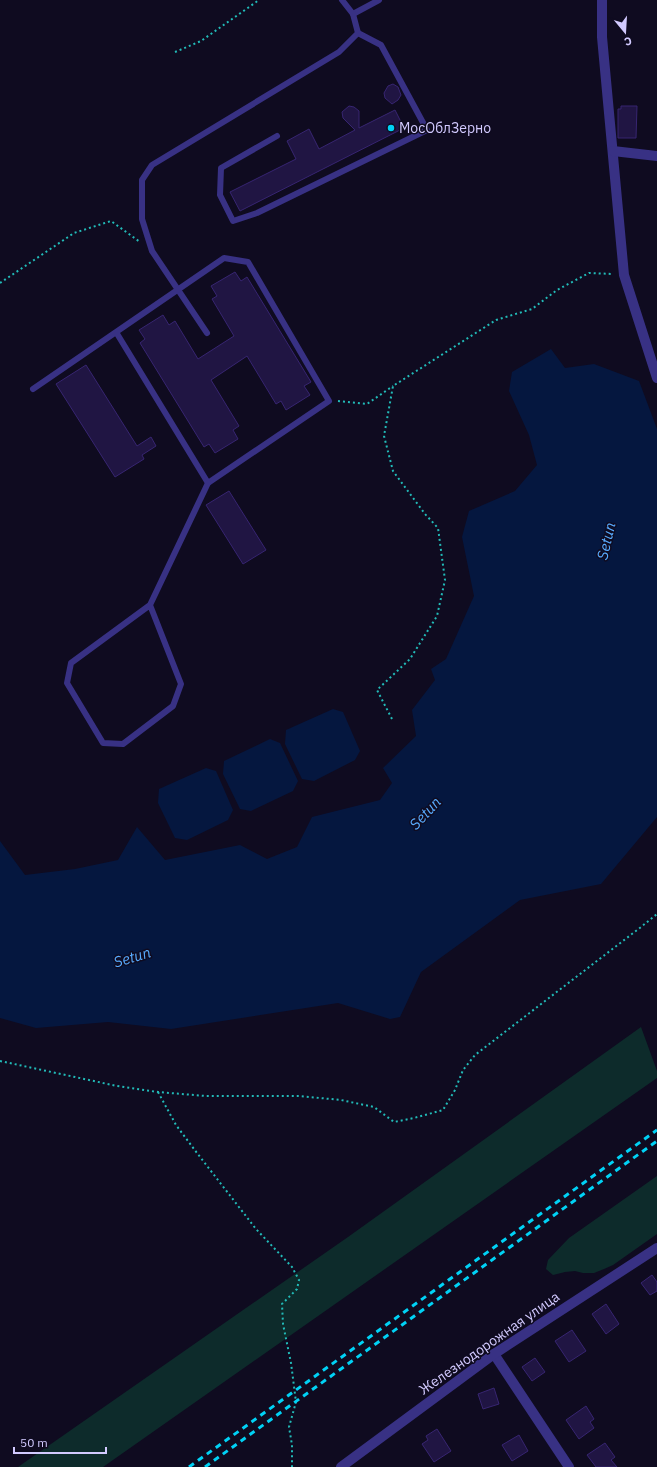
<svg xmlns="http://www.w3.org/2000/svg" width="657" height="1467" viewBox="0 0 657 1467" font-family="'IBM Plex Sans',sans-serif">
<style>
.green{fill:#0d2b2b}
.water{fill:#05173f}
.building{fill:#201543;stroke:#372571}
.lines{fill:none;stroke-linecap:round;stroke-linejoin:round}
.path{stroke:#22bbb8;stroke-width:2;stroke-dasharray:2 3;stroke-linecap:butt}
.lane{stroke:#383184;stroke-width:6}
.street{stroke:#383184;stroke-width:10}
.rail{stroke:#00d2f5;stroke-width:3;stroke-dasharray:6 5;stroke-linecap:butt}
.poi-dot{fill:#00d2f5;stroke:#0f0b20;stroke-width:1.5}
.labels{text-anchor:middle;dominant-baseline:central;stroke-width:3;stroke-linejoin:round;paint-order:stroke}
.poi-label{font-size:14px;fill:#d2caff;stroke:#0f0b20;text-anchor:start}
.street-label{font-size:14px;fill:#d2caff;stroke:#0f0b20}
.water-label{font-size:15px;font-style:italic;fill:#58abff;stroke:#0f0b20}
</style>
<rect width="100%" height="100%" fill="#0f0b20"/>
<g class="green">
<path d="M641,1027L657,1071V1078L103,1467H18L348,1237Z"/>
<path d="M657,1176V1234L613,1265L604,1269L594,1273H583L575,1271L565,1272L553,1275L546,1269L548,1260L569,1238Z"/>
</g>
<g class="water">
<path d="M551,349L565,368L594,364L639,381L657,429V817L601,884L520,900L421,972L400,1017L390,1019L338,1003L171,1029L108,1022L36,1028L0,1018V841L25,875L75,869L118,860L137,827L165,860L240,845L267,859L297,847L312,817L380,800L392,783L383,768L416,736L412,710L435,680L431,669L446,659L474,596L462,537L469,511L515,491L537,465L529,435L509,391L512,372Z"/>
<path d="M333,709L343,712L360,751L355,760L314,781L302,779L285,744L286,730Z"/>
<path d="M270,739L280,743L298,781L293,791L251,811L240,809L223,774L224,761Z"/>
<path d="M206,768L216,771L233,810L228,820L187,840L175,838L158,803L159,789Z"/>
</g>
<g class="building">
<path d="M393,84L398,87L401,95L398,100L392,104L385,98L384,93L388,86Z"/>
<path d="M349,106L354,107L359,111V128L395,110L404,128L240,211L230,192L296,159L287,141L309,129L319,149L355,130L343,118L342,112Z"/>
<path d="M621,106H637L636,138H618V109H621Z"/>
<path d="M235,272L241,281L247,277L311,382L304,386L310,395L286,410L281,401L276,404L247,356L211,380L239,426L233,430L238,439L215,453L209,444L204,447L140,343L145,339L139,330L163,315L169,325L175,321L198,359L234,336L212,299L217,296L211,286Z"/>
<path d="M86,365L137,446L151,437L156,446L142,455L144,459L115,477L56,384Z"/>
<path d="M229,491L266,550L243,564L206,505Z"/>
<path d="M652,1275L657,1282V1291L650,1295L641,1283Z"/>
<path d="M606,1304L619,1324L606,1334L592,1314Z"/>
<path d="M572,1330L586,1351L569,1362L555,1341Z"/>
<path d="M535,1358L545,1372L532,1381L522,1367Z"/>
<path d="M494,1388L499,1404L483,1409L478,1394Z"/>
<path d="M586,1406L594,1419L590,1422L594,1428L579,1439L566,1420Z"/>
<path d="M437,1429L451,1451L434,1462L422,1444L428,1440L426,1436Z"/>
<path d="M519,1435L528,1451L512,1461L502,1445Z"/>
<path d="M605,1443L615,1457L611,1460L617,1467H596L587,1455Z"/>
</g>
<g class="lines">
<g class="path">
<path d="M175,52L201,41L259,0"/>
<path d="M0,283L74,233L111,221L140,242"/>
<path d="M338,401L367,404L393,386"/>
<path d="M392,719L377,690L410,659L437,616L445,580L438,528L425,514L393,471L384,436L393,386L496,320L532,309L557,290L589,273L613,274"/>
<path d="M0,1061L117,1086L158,1092L206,1096H299L341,1100L374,1107L394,1122L414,1118L443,1110L455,1090L463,1070L475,1055L641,927L657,914"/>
<path d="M158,1092L176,1125L197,1153L256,1229L292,1267L299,1280L297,1289L282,1304L283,1324L291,1363L296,1402L289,1427L292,1445V1467"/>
</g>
<g class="lane">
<path d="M353,14L379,0"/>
<path d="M277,136L221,168L220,195L233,221L257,213L427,130L381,45L358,33"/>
<path d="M207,333L152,251L142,219V180L152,165L339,52L358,33L353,14L342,0"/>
<path d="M33,389L224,258L248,262L329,401L208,483L116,332"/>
<path d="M150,605L181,684L173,706L123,744L103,743L67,683L71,663L150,605L208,483"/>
</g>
<g class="street">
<path d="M602,0V37L624,275L657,378"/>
<path d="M613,151L657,156"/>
<path d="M494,1354L569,1467"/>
<path d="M341,1467L494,1354L657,1248"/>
</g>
<g class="rail">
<path d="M189,1467L657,1130"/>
<path d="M205,1467L657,1141"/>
</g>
</g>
<circle class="poi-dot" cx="391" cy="128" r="4"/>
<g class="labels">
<g class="poi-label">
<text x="399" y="128">МосОблЗерно</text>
</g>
<g class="street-label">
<text transform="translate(489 1343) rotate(-35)">Железнодорожная улица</text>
</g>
<g class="water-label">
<text transform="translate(606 541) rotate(-77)">Setun</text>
<text transform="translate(425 813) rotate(-47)">Setun</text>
<text transform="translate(132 957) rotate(-17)">Setun</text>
</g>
</g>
<g transform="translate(625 32) rotate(162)" stroke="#0f0b20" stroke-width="3" paint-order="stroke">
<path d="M0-3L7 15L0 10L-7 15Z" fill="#d2caff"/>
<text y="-6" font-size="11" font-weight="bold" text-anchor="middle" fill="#d2caff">С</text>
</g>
<path d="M14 1447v6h92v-6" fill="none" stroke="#d2caff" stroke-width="2"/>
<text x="20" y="1447" font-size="12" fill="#d2caff" stroke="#0f0b20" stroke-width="3" paint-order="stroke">50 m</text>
</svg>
